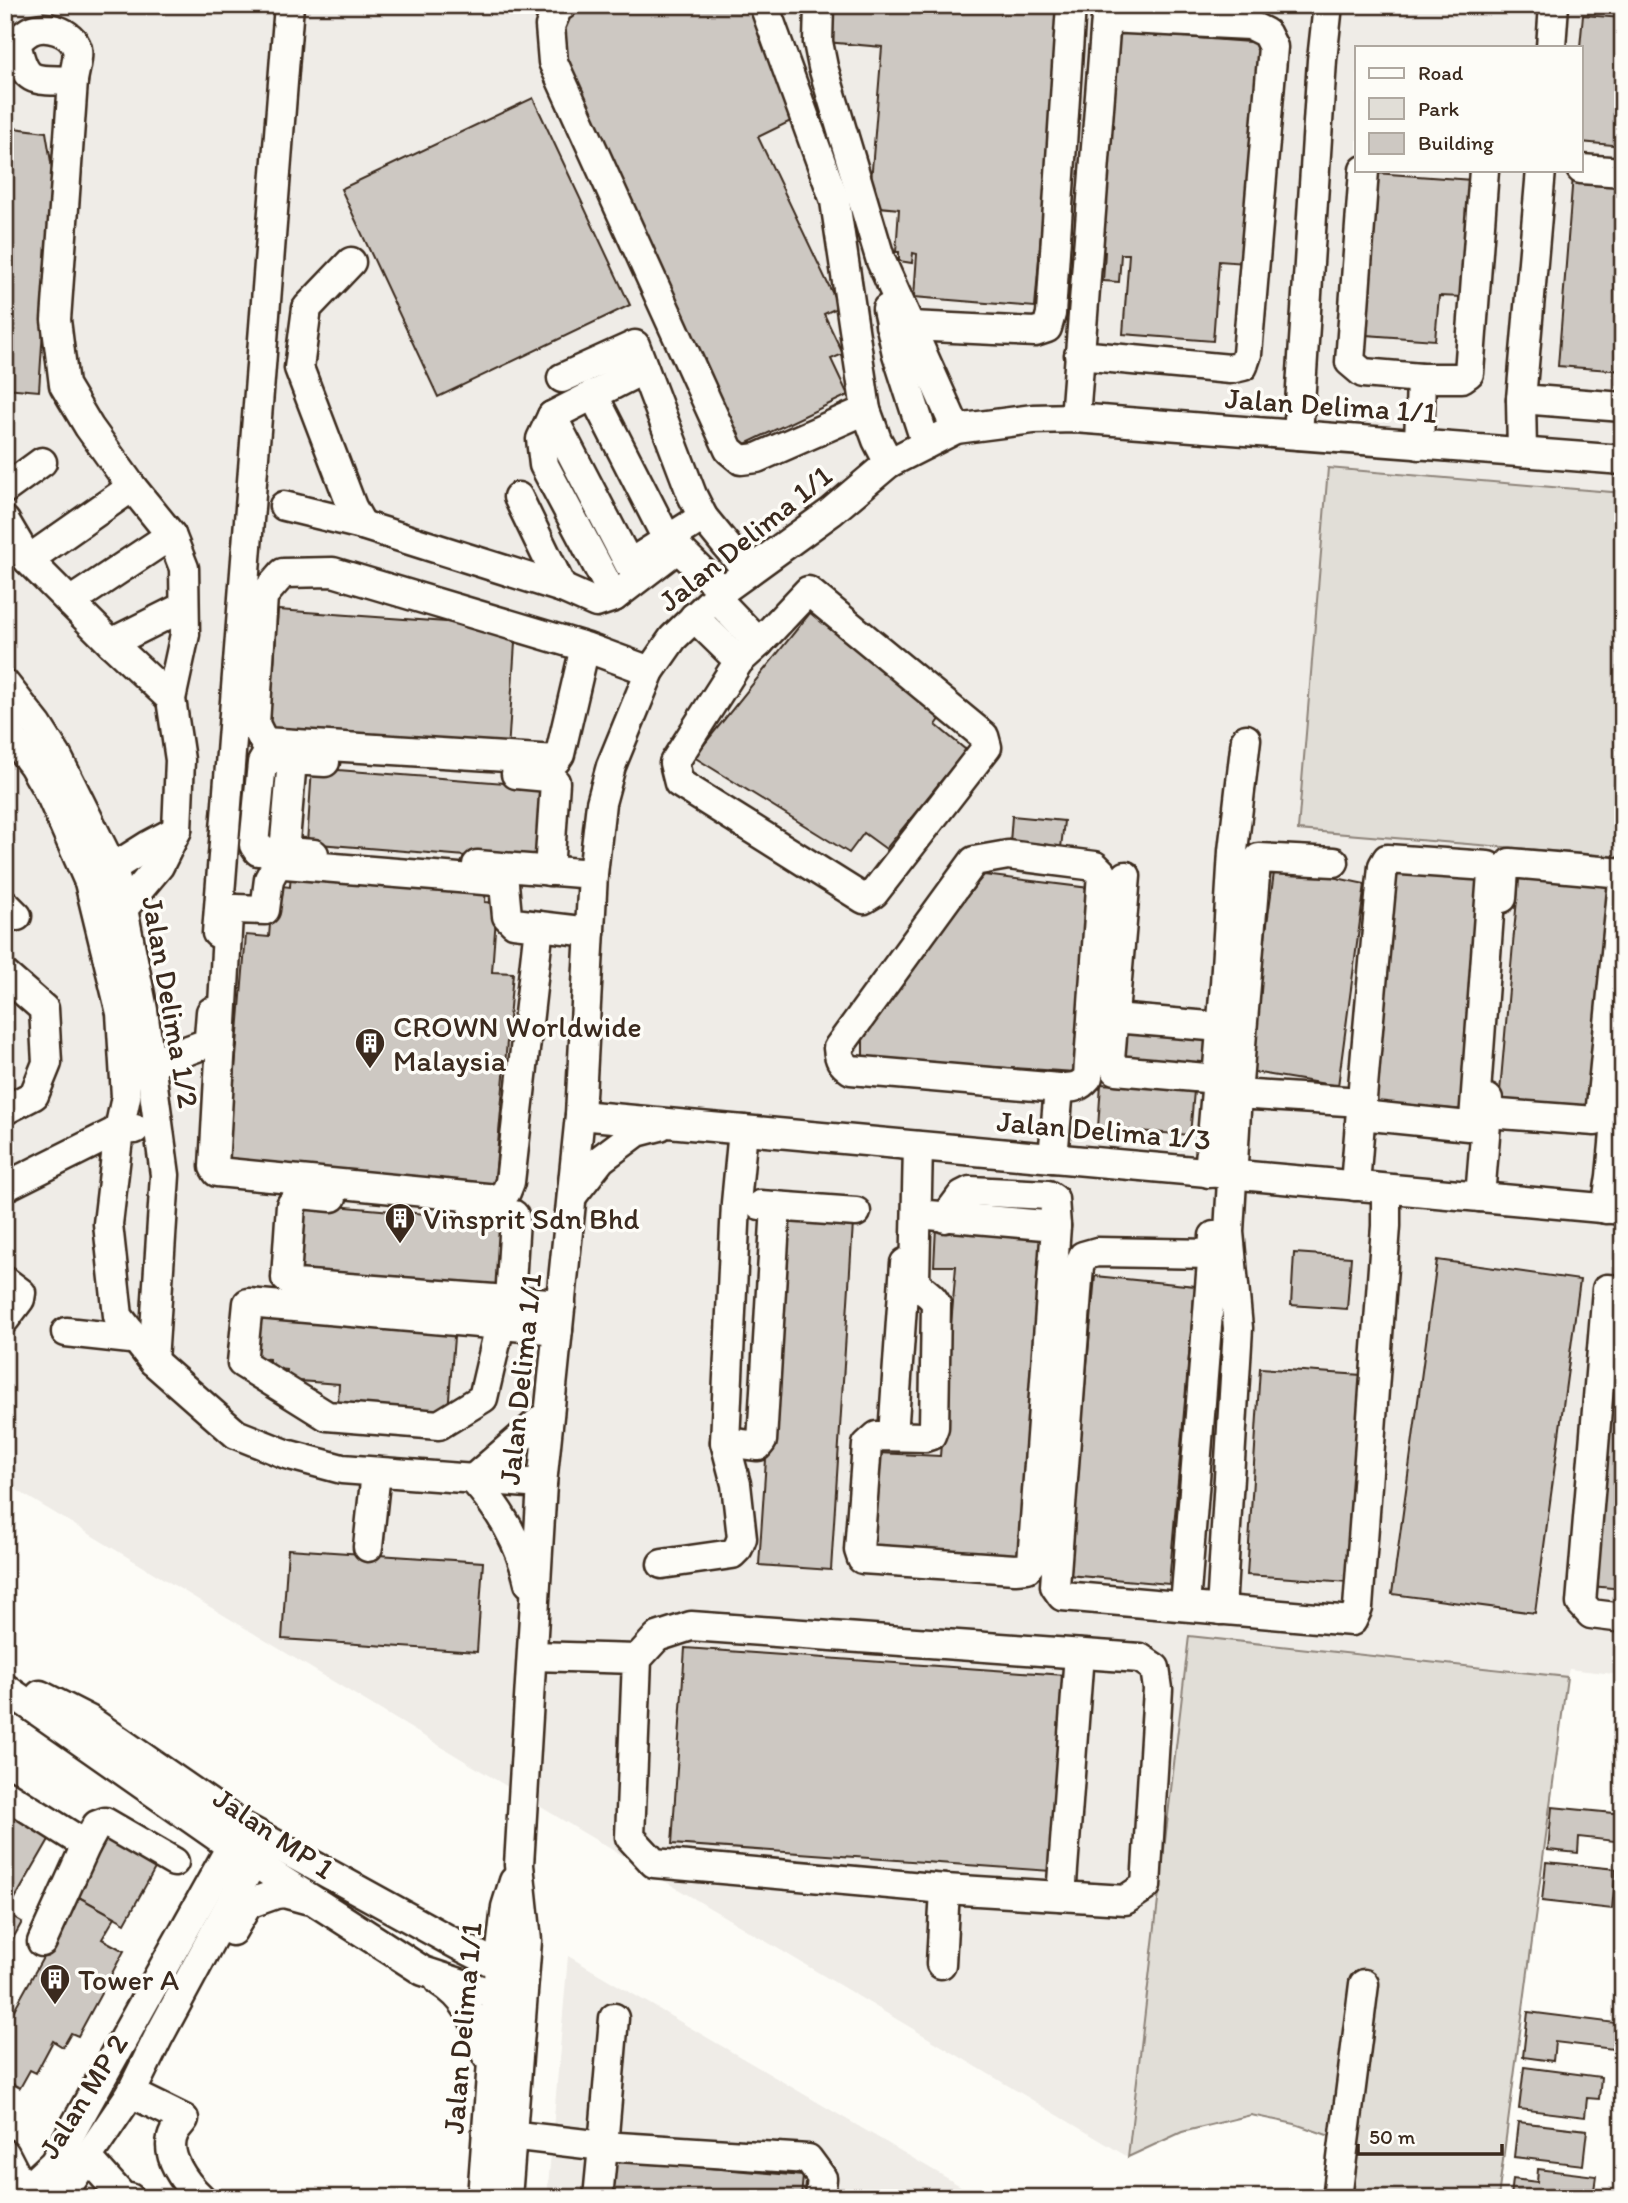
<svg xmlns="http://www.w3.org/2000/svg" width="1628" height="2203" viewBox="0 0 1628 2203" font-family="Itim,sans-serif">
<style>
.built{fill:#efece7;fill-rule:evenodd}
.green{fill:#e1ded7;stroke:#8e847a;stroke-width:2}
.building{fill:#cdc8c2;stroke:#3b2a1e;stroke-width:2}
.lines{fill:none;stroke-linecap:round;stroke-linejoin:round}
.minor-casing{stroke:#3b2a1e;stroke-width:33}
.minor{stroke:#fdfcf7;stroke-width:28}
.labels{text-anchor:middle;dominant-baseline:central;stroke-width:7;stroke-linejoin:round;paint-order:stroke}
.street-label{font-size:30px;fill:#3b2a1e;stroke:#fdfcf7}
.poi-label{font-size:30px;fill:#3b2a1e;stroke:#fdfcf7;text-anchor:start}
</style>
<rect width="100%" height="100%" fill="#fdfcf7"/>
<filter id="ink" filterUnits="userSpaceOnUse"><feTurbulence type="fractalNoise" baseFrequency=".0143" numOctaves="2"/><feDisplacementMap in="SourceGraphic" scale="14" xChannelSelector="R" yChannelSelector="G"/><feConvolveMatrix kernelMatrix="1 2 1 2 8 2 1 2 1" color-interpolation-filters="sRGB"/></filter>
<g filter="url(#ink)">
<g class="built">
<path d="M5,5H1623V1675L1569,1669L1567,1677L1189,1636L1128,2157L579,1830L5,1483ZM1357,47H1581V170H1357Z"/>
<path d="M568,1956L981,2198H547Z"/>
</g>
<g class="green">
<path d="M1328,468L1623,493V857L1298,830Z"/>
<path d="M1189,1636L1567,1677L1498,2198H1348L1356,2141L1330,2136L1295,2124L1251,2115L1182,2132L1128,2157Z"/>
</g>
<g class="building">
<path d="M583,5H755L801,116L758,137L839,307L824,314L843,354L831,359L848,395L741,446L555,57L567,50L553,20Z"/>
<path d="M829,5H1060L1035,307L914,297L917,254L913,253L912,263L899,261V252H896L899,209L869,206L882,47L826,42Z"/>
<path d="M1583,15L1623,18V146L1581,142L1580,47Z"/>
<path d="M1116,32L1263,43L1246,263L1219,261L1213,341L1123,334L1129,254H1121L1119,282L1103,281L1105,252H1100Z"/>
<path d="M533,98L630,305L438,397L341,189Z"/>
<path d="M5,127L46,132L53,174L39,391L5,388Z"/>
<path d="M1375,173L1472,180L1463,297L1439,296L1435,340L1366,335Z"/>
<path d="M1573,175L1623,179V371L1558,366Z"/>
<path d="M814,608L946,711L936,725L966,750L886,849L864,833L849,853L694,757Z"/>
<path d="M278,610L516,627L508,751L269,734Z"/>
<path d="M312,768L545,786L540,862L307,843Z"/>
<path d="M1012,816L1064,821L1061,848L1010,843Z"/>
<path d="M1275,865L1365,884L1338,1086L1247,1071Z"/>
<path d="M291,871L486,887L485,902L497,903L492,972L513,973L494,1190L227,1167L246,935L269,937L273,885L290,887Z"/>
<path d="M1394,872L1484,880L1465,1110L1374,1103Z"/>
<path d="M984,875L1089,888L1076,1072L863,1059V1024Z"/>
<path d="M1519,876L1610,884L1590,1111L1499,1103Z"/>
<path d="M1120,1029L1209,1039L1205,1070L1117,1060Z"/>
<path d="M1101,1084L1194,1091L1190,1135L1098,1128Z"/>
<path d="M301,1203L505,1221L498,1295L457,1284L296,1270Z"/>
<path d="M782,1218L853,1223L831,1570L759,1565Z"/>
<path d="M936,1227L1044,1239L1023,1559L873,1550L877,1453L940,1456L956,1266H934Z"/>
<path d="M1294,1253L1351,1257L1347,1309L1291,1305Z"/>
<path d="M1437,1260L1580,1280L1535,1613L1392,1594Z"/>
<path d="M1095,1276L1195,1286L1169,1584L1068,1575Z"/>
<path d="M1616,1297L1623,1298V1589L1591,1586Z"/>
<path d="M258,1310L455,1325L448,1411L338,1403L339,1384L286,1380L287,1370L269,1368V1359L254,1358Z"/>
<path d="M1260,1368L1362,1375L1349,1582L1247,1575Z"/>
<path d="M288,1549L483,1562L477,1652L282,1639Z"/>
<path d="M685,1648L1065,1675L1051,1871L672,1844Z"/>
<path d="M1552,1807L1623,1814V1842L1579,1837L1578,1853L1548,1850Z"/>
<path d="M5,1809L51,1836L13,1902L5,1897Z"/>
<path d="M104,1832L158,1863L125,1923L70,1892Z"/>
<path d="M1546,1862L1616,1869L1612,1909L1542,1901Z"/>
<path d="M77,1896L115,1917L102,1939L124,1951L78,2036L71,2033L63,2047L53,2041L36,2073L30,2070L20,2088L5,2080V2044L10,2035L5,2032V2026Z"/>
<path d="M5,1912L22,1922L5,1953Z"/>
<path d="M1528,2012L1616,2023L1613,2049L1555,2042L1553,2061L1523,2057Z"/>
<path d="M1524,2067L1601,2077L1599,2099L1587,2098L1585,2117L1519,2109Z"/>
<path d="M1518,2122L1587,2130L1583,2165L1514,2157Z"/>
<path d="M615,2160L803,2176L801,2198H612Z"/>
<path d="M1538,2169L1596,2176L1593,2198L1511,2197L1513,2179L1537,2182Z"/>
</g>
<g class="lines">
<g class="minor-casing">
<g id="minor">
<path d="M563,5L558,7L550,26L553,62L729,450L741,460L757,458L866,410"/>
<path d="M764,5L835,201L866,410L877,440L889,463"/>
<path d="M819,5L818,42L823,67L881,261L956,429"/>
<path d="M16,43C26,86 32,79 73,81"/>
<path d="M1551,47L1554,5"/>
<path d="M5,53C13,46 21,36 30,31C45,23 72,31 77,49C79,58 74,72 73,81L56,320L64,385L89,427L132,487L171,535L184,568L185,634L171,699L180,760L177,830L159,866L123,909"/>
<path d="M1581,169L1623,172"/>
<path d="M1364,170L1350,362L1363,373L1421,378H1462L1469,373L1484,170"/>
<path d="M1541,170L1521,399L1623,407"/>
<path d="M351,262L307,308L299,368L352,507L362,525"/>
<path d="M887,309L897,354L926,444"/>
<path d="M890,325L1035,332L1047,328L1051,314L1071,5"/>
<path d="M562,378L635,345L692,495L703,517L748,572"/>
<path d="M593,394L667,539"/>
<path d="M1521,399L1522,452"/>
<path d="M552,416L629,564L703,517"/>
<path d="M1075,418L1106,18L1250,25L1266,33L1273,47L1247,354L1243,366L1230,369L1079,355"/>
<path d="M1298,435L1322,60L1328,5"/>
<path d="M1419,445L1421,378"/>
<path d="M5,489L42,462"/>
<path d="M518,497L562,588"/>
<path d="M284,506L362,525L562,588L596,603L614,597L678,548L722,591"/>
<path d="M5,521L28,560L111,643L171,699"/>
<path d="M28,560L132,487"/>
<path d="M808,591L984,736L987,747L874,893L864,899L679,783L674,763L739,661L759,643Z"/>
<path d="M614,597L544,465L541,439L552,416L644,369"/>
<path d="M715,597L759,643"/>
<path d="M70,602L171,535"/>
<path d="M694,617L739,661"/>
<path d="M111,643L183,607"/>
<path d="M585,647L560,754L556,760L264,742L255,724L263,596L283,573L333,572L585,647L650,671"/>
<path d="M5,684L38,726L57,756L113,869L123,909L143,1010L165,1175L153,1361"/>
<path d="M5,728L33,765L52,798L89,882L121,1013L126,1097L119,1130L108,1224L118,1316L153,1361L236,1434L286,1454L342,1469L542,1484"/>
<path d="M516,774L548,777L555,782L549,871"/>
<path d="M284,852L258,851L254,845L262,763L265,758L292,760"/>
<path d="M314,854L284,852L292,760L325,762"/>
<path d="M1008,855L1095,866L1102,873L1088,1077C1079,1088 1073,1088 1059,1088L851,1070C841,1063 839,1059 838,1048L974,861Z"/>
<path d="M285,864L496,881L504,884L507,916L514,923L539,926L510,1182L506,1192L497,1199L217,1172L214,1167L228,915L235,909L265,910L269,879L276,866Z"/>
<path d="M477,865L593,874"/>
<path d="M1126,876L1110,1060L1116,1070L1217,1079"/>
<path d="M98,877L149,845L177,830"/>
<path d="M1502,898L1504,870L1510,863L1623,873"/>
<path d="M5,904L17,916"/>
<path d="M539,926L590,932"/>
<path d="M217,933L289,5"/>
<path d="M5,975L44,1009L47,1063L34,1095L5,1110"/>
<path d="M1114,1018L1221,1027"/>
<path d="M150,1064L205,1044L209,1037L211,1012"/>
<path d="M1237,1094L1256,863L1259,858L1334,862"/>
<path d="M1487,1113L1595,1121L1600,1116L1623,881"/>
<path d="M580,1115L1623,1210"/>
<path d="M1053,1158L1059,1088"/>
<path d="M1209,1173L1225,984L1233,851L1246,739"/>
<path d="M1355,1186C1363,1079 1373,972 1383,866L1387,859L1488,866L1492,873L1474,1120L1468,1126L1361,1115"/>
<path d="M5,1187L119,1130L135,1129"/>
<path d="M572,1196L601,1159L637,1132L660,1126"/>
<path d="M332,1197L300,1194L291,1205L286,1278L296,1284L561,1304"/>
<path d="M1480,1197L1488,1099"/>
<path d="M760,1205L856,1212"/>
<path d="M1606,1209L1611,1176L1619,1090"/>
<path d="M473,1210L514,1215L515,1219L510,1300"/>
<path d="M917,1214L1056,1226L1032,1562L1027,1568L1015,1569L862,1559L859,1550L867,1445L877,1436L925,1437L931,1435L934,1427L936,1304C932,1293 919,1291 915,1280L918,1146"/>
<path d="M945,1218L962,1195L970,1191L1048,1195L1054,1199L1056,1226"/>
<path d="M1213,1254L1097,1252L1083,1256L1079,1266L1055,1586L1062,1596L1352,1621L1358,1608L1386,1226V1189"/>
<path d="M5,1281L21,1293L20,1299L5,1319"/>
<path d="M1623,1290L1607,1289L1581,1603L1591,1614L1623,1618"/>
<path d="M500,1325L483,1398L439,1425L327,1416L242,1363L248,1303L558,1330"/>
<path d="M66,1332L149,1341"/>
<path d="M893,1435L905,1263"/>
<path d="M725,1442L758,1446L762,1441L776,1206"/>
<path d="M368,1547L376,1472"/>
<path d="M662,1564L732,1554L738,1548L742,1538L736,1484L725,1442L736,1203L743,1130"/>
<path d="M529,1583C520,1542 500,1510 473,1479L549,1413"/>
<path d="M1185,1606L1214,1236"/>
<path d="M1221,1610L1238,1328L1229,1232L1237,1094L1362,1102"/>
<path d="M533,1656L637,1659L657,1637L691,1626L1140,1658L1155,1668L1158,1689L1146,1886L1125,1900L945,1889L654,1863L630,1837L637,1659"/>
<path d="M5,1688L252,1861L423,1971L521,2003"/>
<path d="M40,1695L89,1720L242,1826L458,1945L523,1978"/>
<path d="M5,1794L86,1845L97,1825L105,1822L174,1862"/>
<path d="M1061,1896L1079,1654"/>
<path d="M232,1931L248,1904L276,1894L284,1893L306,1899"/>
<path d="M42,1942L86,1845"/>
<path d="M941,1964L945,1889"/>
<path d="M439,1981C470,2000 476,2024 487,2056"/>
<path d="M614,2018L603,2146L808,2159L822,2178L820,2198"/>
<path d="M131,2093L184,2119C181,2124 176,2128 174,2133C163,2155 186,2184 201,2198"/>
<path d="M493,2133L603,2146L598,2198"/>
<path d="M5,2154L24,2191"/>
<path d="M87,2157L123,2197L130,2198"/>
<path d="M14,2198L24,2191L54,2163L239,1832"/>
<path d="M52,2198L72,2180L131,2093L158,2038L262,1845"/>
<path d="M482,2198L499,1967L506,1907L514,1881"/>
<path d="M507,2198L527,1941L519,1865L542,1484L580,1115L593,874L601,803L611,766L650,671L673,638L722,591L831,512L889,463L956,429L1033,419L1075,418L1623,460"/>
<path d="M1337,2198L1364,1984"/>
</g>
</g>
<use href="#minor" class="minor"/>
</g>
</g>
<defs>
<g id="building-pin" transform="scale(1.575)"><path d="M0 17L-7.5 6A9.5 9.5 0 1 1 7.5 6Z" fill="#3b2a1e" stroke="#fdfcf7"/><path d="M-4-6H4V6H1V3H-1V6H-4ZM-2.5-4.3h1.7v1.8h-1.7ZM.8-4.3h1.7v1.8H.8ZM-2.5-1h1.7V.8h-1.7ZM.8-1h1.7V.8H.8Z" fill="#fff"/></g>
</defs>
<g fill-rule="evenodd">
<use href="#building-pin" x="370" y="1043"/>
<use href="#building-pin" x="400" y="1218"/>
<use href="#building-pin" x="55" y="1979"/>
</g>
<g class="labels">
<g class="street-label">
<text transform="translate(1331 405) rotate(4)">Jalan Delima 1/1</text>
<text transform="translate(745 538) rotate(-39)">Jalan Delima 1/1</text>
<text transform="translate(171 1002) rotate(80)">Jalan Delima 1/2</text>
<text transform="translate(1104 1130) rotate(5)">Jalan Delima 1/3</text>
<text transform="translate(520 1379) rotate(-84)">Jalan Delima 1/1</text>
<text transform="translate(274 1833) rotate(34)">Jalan MP 1</text>
<text transform="translate(462 2028) rotate(-85)">Jalan Delima 1/1</text>
<text transform="translate(83 2096) rotate(-58)">Jalan MP 2</text>
</g>
<g class="poi-label">
<text x="393" y="1026">CROWN Worldwide<tspan x="393" dy="34">Malaysia</tspan></text>
<text x="423" y="1218">Vinsprit Sdn Bhd</text>
<text x="78" y="1979">Tower A</text>
</g>
</g>
<rect width="1628" height="2203" fill="none" stroke="#fdfcf7" stroke-width="28"/>
<rect x="14" y="14" width="1600" height="2175" fill="none" stroke="#3b2a1e" stroke-width="2.5" filter="url(#ink)"/>
<rect x="1355" y="46" width="228" height="126" fill="#fdfcf7" stroke="#afa8a0" stroke-width="2"/>
<rect x="1369" y="68" width="35" height="10" fill="#fdfcf7" stroke="#afa8a0" stroke-width="2"/>
<text x="1418" y="80" font-size="21" fill="#3b2a1e">Road</text>
<rect x="1369" y="98" width="35" height="21" fill="#e1ded7" stroke="#afa8a0" stroke-width="2"/>
<text x="1418" y="116" font-size="21" fill="#3b2a1e">Park</text>
<rect x="1369" y="133" width="35" height="21" fill="#cdc8c2" stroke="#afa8a0" stroke-width="2"/>
<text x="1418" y="150" font-size="21" fill="#3b2a1e">Building</text>
<path d="M1358 2144v10h144v-10" fill="none" stroke="#3b2a1e" stroke-width="3.5"/>
<text x="1369" y="2144" font-size="21" fill="#3b2a1e" stroke="#fdfcf7" stroke-width="5" paint-order="stroke">50 m</text>
</svg>
